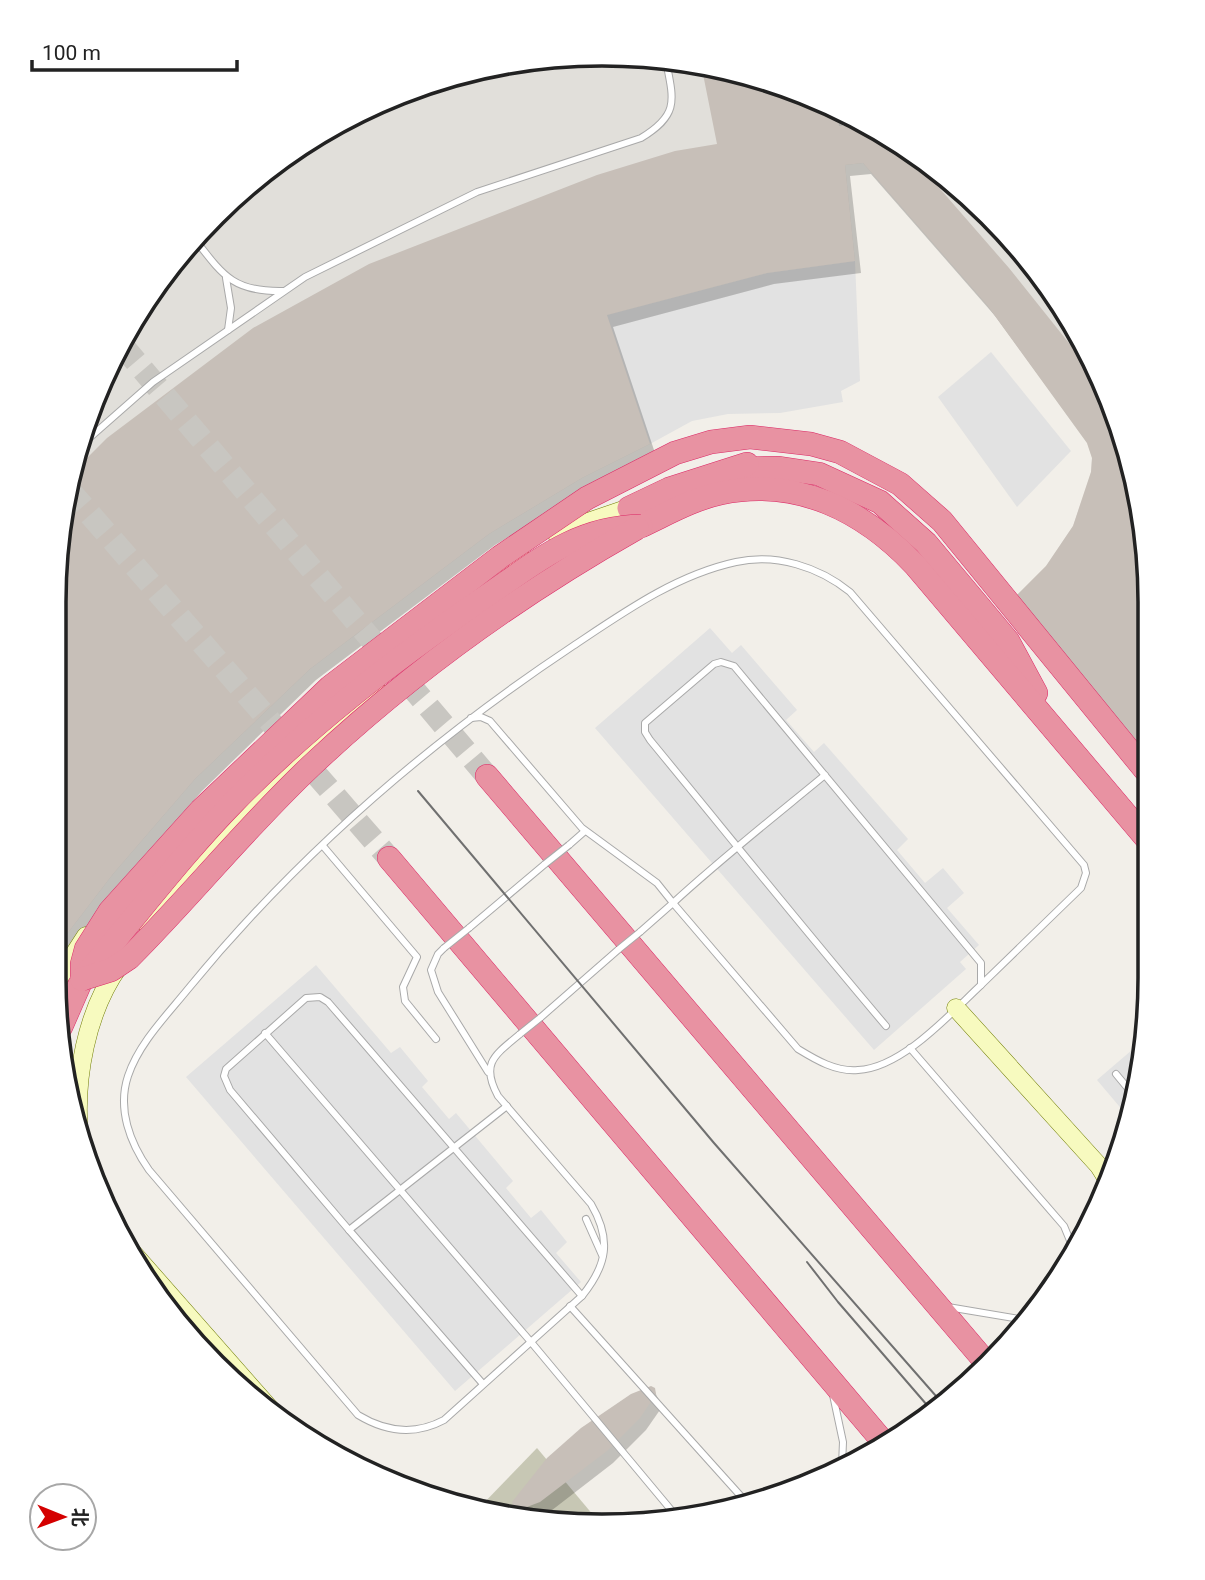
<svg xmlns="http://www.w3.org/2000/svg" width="1205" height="1580" viewBox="0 0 1205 1580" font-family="Roboto,'Noto Sans SC',sans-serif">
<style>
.airport{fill:#e1dfda}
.construction{fill:#c7c7b4}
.parking{fill:#e2e2e2}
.shadow{fill:#0003}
.building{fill:#c7bfb8}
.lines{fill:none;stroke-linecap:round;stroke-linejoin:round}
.highway-tunnel{stroke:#c8c6c1;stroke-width:23;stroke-dasharray:23 11;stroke-linecap:butt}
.lane-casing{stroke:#a9a9a9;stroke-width:8}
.secondary-casing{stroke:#707d05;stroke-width:19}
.highway-casing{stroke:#dc2a67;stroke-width:24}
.lane{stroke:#fff;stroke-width:6}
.secondary{stroke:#f7fabf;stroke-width:18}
.highway{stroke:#e892a2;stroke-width:23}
.tram{stroke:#707070;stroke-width:2}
.lane-bridge-casing{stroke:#a9a9a9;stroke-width:8;stroke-linecap:butt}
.highway-bridge-casing{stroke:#dc2a67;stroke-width:24;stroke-linecap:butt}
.lane-bridge{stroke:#fff;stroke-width:6}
.highway-bridge{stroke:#e892a2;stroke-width:23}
.rim{fill:none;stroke:#222;stroke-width:3.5}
</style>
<rect width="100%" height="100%" fill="#f2efe9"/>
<path class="airport" d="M602,54L709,65L812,96L907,146L990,215L1058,298L1109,393L1146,531V755L1013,599L1046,566L1073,526L1091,472L1092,458L1087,443L987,305L863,163L845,165L855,261L767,273L608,315L650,444L582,478L489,534L310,669L195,779L113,874L60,943L54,940L55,567L73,460L111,360L167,269L298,147L392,96L495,65Z"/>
<path class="construction" d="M537,1448L599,1522L495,1515L478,1509Z"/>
<g class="parking">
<path d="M855,261L860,381L841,391L843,402L780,413L728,414L692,421L650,444L607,315L767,273Z"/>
<path d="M991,352L1071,451L1017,507L938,397Z"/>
<path d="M710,628L732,653L741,645L797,710L786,720L814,752L824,743L908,839L897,850L925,883L943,868L964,893L947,908L979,945L960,962L966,969L874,1050L595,728Z"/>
<path d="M316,965L391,1053L400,1047L428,1081L422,1087L449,1119L456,1113L513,1181L506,1188L531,1218L541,1210L567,1242L556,1253L581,1282L455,1391L186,1077Z"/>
<path d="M1146,1038V1049L1130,1119L1097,1080Z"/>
</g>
<g class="shadow">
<path d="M702,64L812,96L841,112L843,127L867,125L897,141L1008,269L1110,397L1146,531V756L1047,568L1074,527L1093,472L1094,458L1091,447L996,317L871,174L850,176L861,273L774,284L613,327L656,456L588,490L495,545L316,680L202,791L119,886L68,954L54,946L55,567L70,479L108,439L720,145Z"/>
<path d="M654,1390L662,1407L646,1430L613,1463L547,1514L536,1518L521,1517L516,1507Z"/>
</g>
<g class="building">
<path d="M701,64L812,96L837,109L839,126L864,124L901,144L1009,268L1108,392L1146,531V755L1013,599L1046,566L1073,526L1091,472L1092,458L1087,443L987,305L863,163L845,165L855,261L767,273L607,315L650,444L582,478L489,534L310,669L195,779L113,874L60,943L54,940L55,567L71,474L107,438L253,328L369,264L597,175L675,151L717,144Z"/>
<path d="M651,1386L655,1388L656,1394L640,1418L607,1451L540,1502L519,1510L514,1508L512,1502L547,1458L581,1428L631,1394Z"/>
</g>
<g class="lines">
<g class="highway-tunnel">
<path d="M121,344L487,776"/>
<path d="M68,489L389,858"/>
</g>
<g class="lane-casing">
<g id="lane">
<path d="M197,242C224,277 235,292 283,291"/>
<path d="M226,278L231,308L228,330"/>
<path d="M78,448L153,382L305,277L477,192L641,138C679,115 674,101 666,61"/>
<path d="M471,718L481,717L490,721L582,828L657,883L673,903L640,932"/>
<path d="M825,775C774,817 722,858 673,903L798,1049C816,1060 836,1072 858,1070C902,1068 950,1014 981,985V963L734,666L721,662L714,664L645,723V732L650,740C729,836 806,932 886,1026"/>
<path d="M569,845L585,831"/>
<path d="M323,846L417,957L403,987L405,1001L436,1039"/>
<path d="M469,928L545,864"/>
<path d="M444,948L438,954L431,970L438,992L488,1072"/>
<path d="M540,1018L619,949"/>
<path d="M265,1033L531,1342L677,1517"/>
<path d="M520,1034C495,1055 480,1063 498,1096L591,1204C612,1240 607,1265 582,1296L444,1420C414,1436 386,1432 358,1415L149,1170C130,1143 117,1109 128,1076C139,1043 167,1015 188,989C297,856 430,741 573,646C624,612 676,575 736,562C776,553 819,567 850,592L1084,865L1086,873L1081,888L981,985"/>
<path d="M910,1048L1064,1226L1071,1243V1259"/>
<path d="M1116,1074L1135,1097"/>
<path d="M586,1219L602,1255"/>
<path d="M349,1230L230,1090L224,1076L226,1069L306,998L320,997L328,1002L582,1296"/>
<path d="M570,1306L747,1503"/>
<path d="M948,1307L1025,1320"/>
<path d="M483,1384L349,1230L507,1106"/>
<path d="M833,1395L843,1442L842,1465"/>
</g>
</g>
<g class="secondary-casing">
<g id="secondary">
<path d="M558,537L588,522L629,508"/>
<path d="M472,591L522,559"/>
<path d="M148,926C212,839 292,758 379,693"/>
<path d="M55,984L86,936"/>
<path d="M956,1008L1099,1166L1109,1182"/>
<path d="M79,1135C74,1079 86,1012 119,966"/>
<path d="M124,1243L272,1411"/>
</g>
</g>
<g class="highway-casing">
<g id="highway">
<path d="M734,469L779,468L819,474L880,502L926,543L1008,641L1036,693"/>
<path d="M629,508L669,489L747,464"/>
<path d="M641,526C667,514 693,499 721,493C798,477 864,511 915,565L1146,838"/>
<path d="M487,776L989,1366"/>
<path d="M389,858L885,1444"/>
<path d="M61,1027L82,979"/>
</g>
</g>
<use href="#lane" class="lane"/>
<use href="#secondary" class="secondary"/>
<use href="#highway" class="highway"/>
<g class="tram">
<path d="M418,791L714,1143L943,1404"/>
<path d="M807,1262L838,1302L933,1412"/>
</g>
<g class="lane-bridge-casing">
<g id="lane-bridge">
<path d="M545,864L569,845"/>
<path d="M444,948L469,928"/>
<path d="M619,949L640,932"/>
<path d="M520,1034L540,1018"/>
</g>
</g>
<g class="highway-bridge-casing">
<g id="highway-bridge">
<path d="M82,979V964L86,949L110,911L201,810L330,687L500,557L587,498L675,453L711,442L750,437L811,444L840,452L900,484L942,521L1146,771"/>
<path d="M82,979C133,921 180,857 234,802C309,725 393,661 481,600C534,564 574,527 641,526"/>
<path d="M82,979L111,970L129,958C192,895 247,826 312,765C409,674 522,593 637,528"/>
</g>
</g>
<use href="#lane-bridge" class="lane-bridge"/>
<use href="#highway-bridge" class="highway-bridge"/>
</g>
<path d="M0 0H1205V1580H0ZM602 66H602A536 536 0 0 1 1138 602V978A536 536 0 0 1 602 1514H602A536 536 0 0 1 66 978V602A536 536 0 0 1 602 66Z" fill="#fff" fill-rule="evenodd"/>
<path class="rim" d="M602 66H602A536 536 0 0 1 1138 602V978A536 536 0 0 1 602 1514H602A536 536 0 0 1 66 978V602A536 536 0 0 1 602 66Z"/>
<g transform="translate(63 1517) rotate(91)"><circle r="33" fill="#ffffff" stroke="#a7a7a7" stroke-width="2"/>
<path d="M0-5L12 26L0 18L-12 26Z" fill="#d40000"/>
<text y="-10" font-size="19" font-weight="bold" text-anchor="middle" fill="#222222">北</text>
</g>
<path d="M32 60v10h205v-10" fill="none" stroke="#222222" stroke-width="3.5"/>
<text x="42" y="60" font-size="21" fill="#222222" stroke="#ffffff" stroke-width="5" paint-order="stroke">100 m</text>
</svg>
